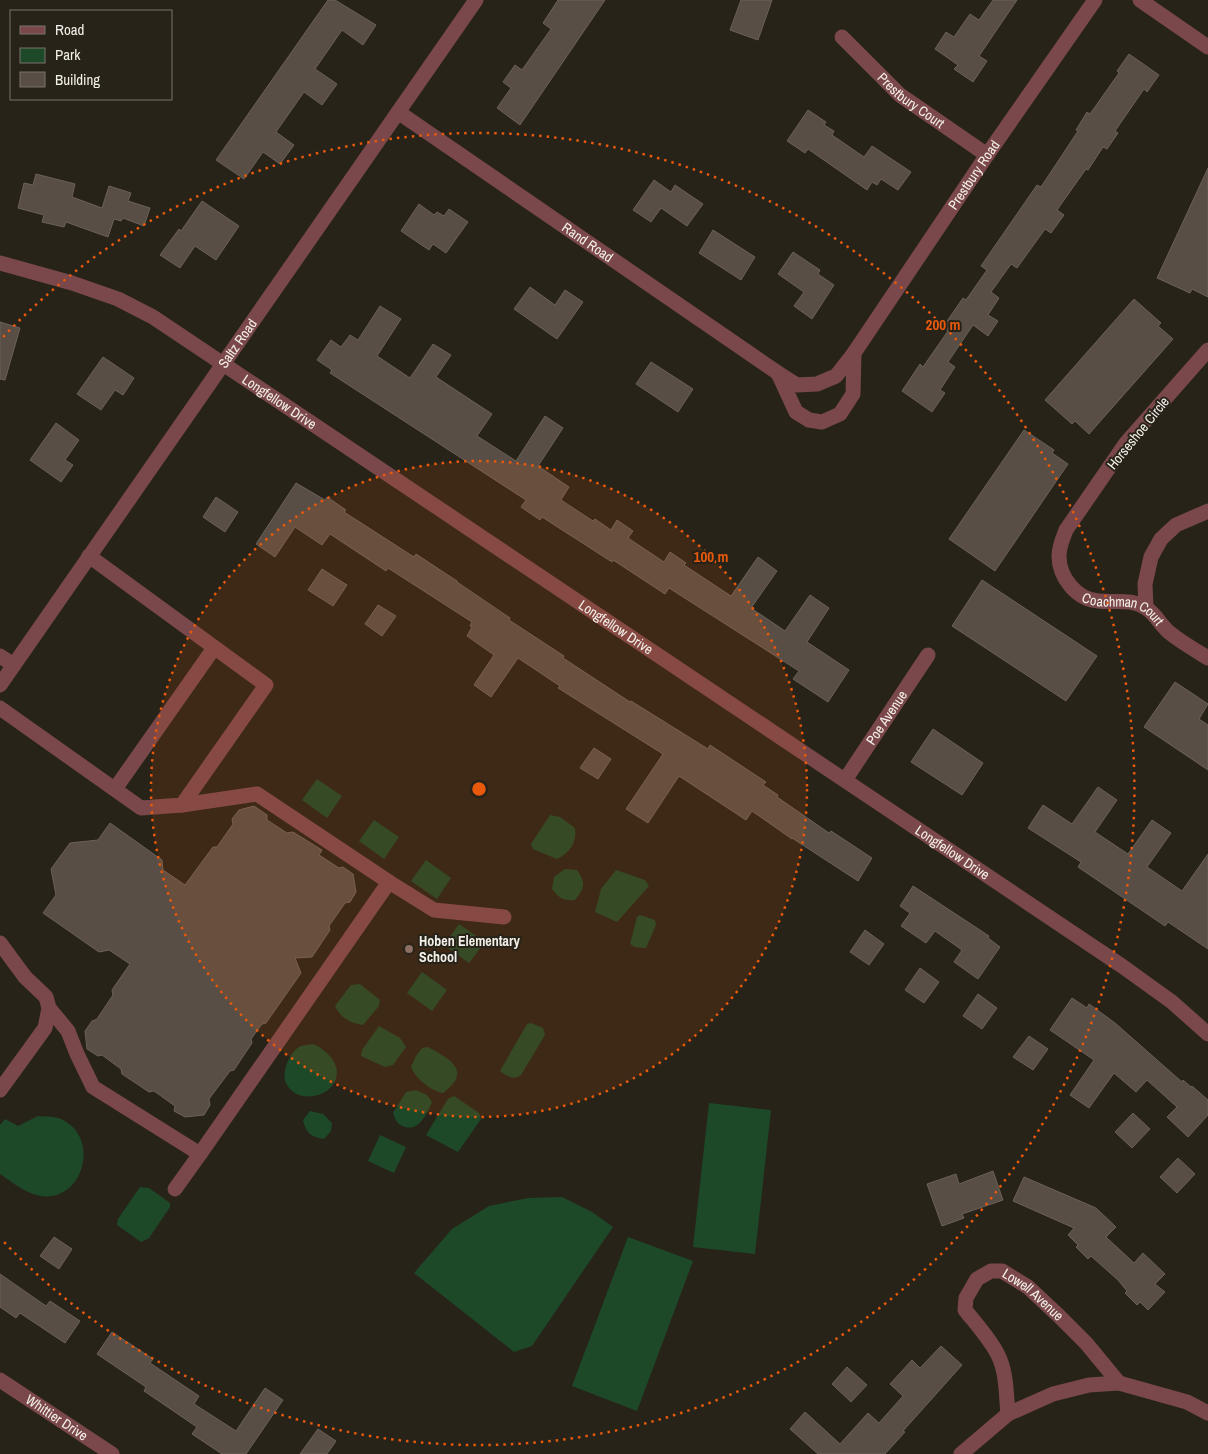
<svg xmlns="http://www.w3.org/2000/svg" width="1208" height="1454" viewBox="0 0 1208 1454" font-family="'Archivo Narrow',sans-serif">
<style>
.green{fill:#1e4929}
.building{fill:#584e46;stroke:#6c6159}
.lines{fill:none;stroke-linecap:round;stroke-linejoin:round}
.minor{stroke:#7a484b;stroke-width:15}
.ring{fill:none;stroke:#e8590c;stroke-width:2.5;stroke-dasharray:2.5 5}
.education-dot{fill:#8d6e63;stroke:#272319;stroke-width:2}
.labels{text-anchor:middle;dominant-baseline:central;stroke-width:4;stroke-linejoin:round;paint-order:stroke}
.street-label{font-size:14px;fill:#f3efe9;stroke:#272319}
.poi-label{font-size:14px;font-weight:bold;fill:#f3efe9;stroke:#272319;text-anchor:start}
.centre{fill:#e8590c;stroke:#272319;stroke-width:2.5}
.ring-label{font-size:15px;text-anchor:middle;font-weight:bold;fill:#e8590c;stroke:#272319;stroke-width:4;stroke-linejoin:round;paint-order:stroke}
</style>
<rect width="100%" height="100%" fill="#272319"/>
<g class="green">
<path d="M317,779L342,796L327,818L302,800Z"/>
<path d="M550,815L560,817L575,828C577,842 570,853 557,859L533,849L531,844Z"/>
<path d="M374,820L399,837L384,859L359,841Z"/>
<path d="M426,860L451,878L437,899L411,881Z"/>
<path d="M565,869L577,870C586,884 585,887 575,900C563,901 559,898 552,889L554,877Z"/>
<path d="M616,870L645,880L649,886L617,922L595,912L601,889Z"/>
<path d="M640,915L655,920L656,925L646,948L635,947L630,944L637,917Z"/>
<path d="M459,924L485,942L469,963L444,945Z"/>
<path d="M422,972L447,990L432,1011L407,993Z"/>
<path d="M360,984L380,1000L379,1006L363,1025C350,1023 341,1018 335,1006L351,985Z"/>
<path d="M531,1023L543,1028L545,1035L521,1075C514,1081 507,1076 500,1071L527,1024Z"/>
<path d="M379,1026L400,1038L406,1047L393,1065L385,1067L361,1056L362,1050Z"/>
<path d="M313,1044C328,1050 346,1069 332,1086C321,1099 295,1102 286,1083C281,1072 290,1051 301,1046C304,1045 309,1045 313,1044Z"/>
<path d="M428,1047C450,1059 473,1071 443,1093C431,1091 416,1079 411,1067L416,1056L422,1048Z"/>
<path d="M416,1090L427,1095L432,1102C427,1113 420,1131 405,1127C398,1125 395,1120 393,1113L406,1092Z"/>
<path d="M454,1096L479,1113L481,1119L458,1152L426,1135L448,1099Z"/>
<path d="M709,1103L771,1110L755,1254L693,1247Z"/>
<path d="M310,1111L323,1114L332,1123L331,1131L324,1139C311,1137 306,1133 303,1120Z"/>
<path d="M38,1116C45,1117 55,1116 61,1119C101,1137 84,1202 41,1196C26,1194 12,1182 0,1174V1125L5,1119L18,1126Z"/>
<path d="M380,1135L406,1147L394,1173L368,1161Z"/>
<path d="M140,1187L149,1188L170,1203V1207L149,1238L141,1242L117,1225L118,1219Z"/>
<path d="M562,1197L592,1212L613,1227L532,1346L514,1352L414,1273L452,1229L489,1206L528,1198Z"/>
<path d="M628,1237L693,1261L637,1411L572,1386Z"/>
</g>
<g class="building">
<path d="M328,0H335L376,25L363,45L342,30L315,69L337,84L322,105L304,92L276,132L294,145L280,164L263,152L244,179L216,160Z"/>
<path d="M558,0H605L520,125L497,108L511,88L503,82L515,65L522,70L551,29L543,23Z"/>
<path d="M741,0H772L758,40L730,30Z"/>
<path d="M993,0H1017L979,56L987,61L973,82L954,69L958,65L935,49L946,32L954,37L970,14L979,20Z"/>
<path d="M1129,54L1159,75L1147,92L1144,89L1115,131L1118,133L1107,149L1103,147L1088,170L1086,169L1057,210L1064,215L1051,233L1045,229L1017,268L1011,264L991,292L999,298L988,315L998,321L988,336L973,325L948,362L955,367L940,390L945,393L932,412L902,391L920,364L923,367L948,331L943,327L963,298L966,300L987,270L981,266L1037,185L1041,187L1078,131L1076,130L1087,112L1090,114L1119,73L1117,71Z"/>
<path d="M808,110L826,122L824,125L834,131L832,135L864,157L872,146L911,172L898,190L881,179L877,185L872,182L867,190L808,149L805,153L787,141Z"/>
<path d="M1208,168V297L1192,289L1190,293L1157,278Z"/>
<path d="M36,174L75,184L72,197L102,208L109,186L131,193L128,201L150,208L144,226L123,218L121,221L114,219L108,237L66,222L64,227L42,222L44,215L18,208L24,183L33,185Z"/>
<path d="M654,180L671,192L675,185L703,204L687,226L661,208L651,222L633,210Z"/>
<path d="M202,201L239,226L216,260L195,246L180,268L160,255L179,229L181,231Z"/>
<path d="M419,204L434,215L437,212L444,216L449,209L468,222L446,253L433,244L429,250L401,231Z"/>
<path d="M713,230L755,257L741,280L699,253Z"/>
<path d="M793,252L820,270L818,274L834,285L812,319L794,306L804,292L778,274Z"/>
<path d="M530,287L555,305L565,290L583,302L557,339L514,309Z"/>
<path d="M1134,299L1161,323L1158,326L1173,339L1089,434L1075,421L1072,424L1045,400Z"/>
<path d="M380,306L401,319L377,356L410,378L433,344L451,355L436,377L492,414L477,436L516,461L545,416L563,428L538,466L569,487L561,500L593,521L595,519L611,530L617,520L633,531L628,538L664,562L670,552L686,563L684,565L731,596L758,557L777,571L751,608L785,631L810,595L829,608L807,642L849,670L828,702L793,679L799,671L669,588L665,594L613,560L612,562L542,517L540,520L521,507L526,500L330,373L332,370L317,360L331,340L341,347L350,335L358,340Z"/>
<path d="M0,322L20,328L5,380L0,379Z"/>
<path d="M103,357L134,378L123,395L115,390L101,410L77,394Z"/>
<path d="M651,362L693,389L678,412L636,384Z"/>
<path d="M56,423L79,440L65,460L73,465L61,482L30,460Z"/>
<path d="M1024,430L1054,450L1052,453L1068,464L995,571L949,539Z"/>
<path d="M296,483L325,500L327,497L346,510L344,512L414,557L416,554L457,581V582L510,618L509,620L564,656L563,658L630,702L631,701L708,749L710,745L766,782L763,785L778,795L777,797L829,833L831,831L872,858L858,881L792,838V839L752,811L746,820L679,776L648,823L626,809L663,754L558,688L560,686L518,658L491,697L474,685L494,655L467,636L472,627L470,626L472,622L388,568L386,571L330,534L322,545L295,527L275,557L256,544Z"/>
<path d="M216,497L238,512L225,532L203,517Z"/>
<path d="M322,569L347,585L333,606L308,590Z"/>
<path d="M982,580L1097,656L1066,701L952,626Z"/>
<path d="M378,605L396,616L382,636L365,624Z"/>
<path d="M1175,682L1208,704L1199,719L1208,725V770L1144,727Z"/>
<path d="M933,729L983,763L962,795L911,762Z"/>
<path d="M594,748L611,759L598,779L580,768Z"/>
<path d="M1098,787L1117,800L1095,832L1128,854L1152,820L1171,833L1147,867L1182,891L1208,854V949L1168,922L1165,926L1078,867L1081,862L1028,828L1043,805L1072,824Z"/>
<path d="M254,806L267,815V820L287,833L293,832L322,850L319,855L339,868L343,867L353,874L356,892L350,902L345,903L329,926L330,930L312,957L295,958L301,973L266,1023L262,1024L251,1039L252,1043L234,1070L230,1071L209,1099L210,1105L204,1115L185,1117L174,1111L175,1106L154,1091L149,1092L122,1074L121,1069L102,1055L98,1056L87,1049L85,1031L92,1021L97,1019L113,995L112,990L130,964L109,950L99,952L43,913L56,895L51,869L70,843L98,840L110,823L162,860L163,870L185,885L213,847H217L233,824L232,819L239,810Z"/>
<path d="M913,886L989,936L988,938L1000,947L978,979L954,962L962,950L935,931L926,943L901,926L910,913L900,906Z"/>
<path d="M865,930L884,944L869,965L850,952Z"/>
<path d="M920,968L939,982L924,1003L905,990Z"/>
<path d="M978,994L997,1008L982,1029L963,1016Z"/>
<path d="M1072,998L1087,1008L1089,1004L1115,1023L1182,1082L1183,1080L1191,1087L1192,1086L1208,1100V1115L1188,1137L1167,1117L1177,1107L1147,1080L1136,1092L1114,1073L1089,1108L1070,1095L1094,1060L1050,1030Z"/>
<path d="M1029,1036L1048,1049L1033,1070L1013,1057Z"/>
<path d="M1133,1113L1150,1129L1132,1148L1115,1132Z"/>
<path d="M1178,1158L1195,1174L1177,1193L1160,1177Z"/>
<path d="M993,1171L1003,1200L962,1214L964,1218L942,1226L927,1184L956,1174L959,1184Z"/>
<path d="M1024,1177L1096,1208L1116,1227L1106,1237L1134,1263L1143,1253L1165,1274L1155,1284L1165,1292L1148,1310L1140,1302L1137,1305L1125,1293L1127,1291L1118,1280L1091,1256L1088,1259L1076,1247L1078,1245L1068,1235L1074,1228L1013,1201Z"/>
<path d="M54,1237L72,1249L59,1269L40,1256Z"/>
<path d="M0,1274L46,1306L50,1301L80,1321L65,1343L20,1313L16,1318L0,1307Z"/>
<path d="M112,1332L153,1359L150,1363L199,1396L194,1404L236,1431L265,1388L283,1400L246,1454H222L192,1434L197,1427L144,1391L146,1387L97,1354Z"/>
<path d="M941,1346L962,1365L903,1431L905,1432L885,1454H818L790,1429L805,1412L840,1444L868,1413L879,1423L903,1396L890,1384L912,1360L920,1368Z"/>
<path d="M847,1367L867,1385L851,1402L832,1384Z"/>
<path d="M318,1429L336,1441L327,1454H300Z"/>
</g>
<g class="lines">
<g class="minor">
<path d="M1140,0L1208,47"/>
<path id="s1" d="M842,37L900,95L987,155"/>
<path id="s2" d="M398,112L778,373L797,385L817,384L836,376L854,353L987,155L1095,0"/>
<path id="s3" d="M0,263L72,283L118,299L153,317L1122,966L1172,1002L1208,1034"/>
<path id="s4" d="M1208,350L1126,443L1066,530C1063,538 1059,546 1059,556C1059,577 1076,599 1098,601C1115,603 1131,598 1146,608C1156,614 1161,626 1170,633C1181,642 1195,650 1208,658"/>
<path d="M778,373L796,412L809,420L822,422L840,414L853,394L854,353"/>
<path d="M1146,607L1145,584L1151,557L1161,539L1176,525L1208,511"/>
<path d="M0,656L14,665"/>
<path id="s5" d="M0,685L476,0"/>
<path d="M0,708L141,808L182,805L266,685L89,556"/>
<path id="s6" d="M845,780L928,655"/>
<path d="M115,789L214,648"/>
<path d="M182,805L257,794L389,882"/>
<path d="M0,943L25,977L46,997L49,1008L45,1028L0,1090"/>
<path d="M49,1008L68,1031L77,1054L93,1087L200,1154L389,882L434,910L504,917"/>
<path d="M175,1189L200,1154"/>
<path id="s7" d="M0,1380L112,1454"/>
<path d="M1008,1414L1053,1394L1089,1385L1119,1383"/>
<path id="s8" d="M961,1454L1008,1414C1006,1395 1007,1373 998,1355C990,1339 977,1325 965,1310L966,1298L977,1279L991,1271H1002L1028,1287L1059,1316L1086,1343L1119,1383L1187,1402L1208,1413"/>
</g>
</g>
<circle cx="479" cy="789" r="328" fill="#e8590c" fill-opacity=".12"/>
<g class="ring">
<circle cx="479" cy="789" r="328"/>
<path d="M3 337A656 656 0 1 1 3 1241"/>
</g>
<circle class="education-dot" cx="409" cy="949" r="5"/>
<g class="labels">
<g class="street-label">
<text stroke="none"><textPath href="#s1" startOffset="94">Prestbury Court</textPath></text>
<text stroke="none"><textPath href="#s2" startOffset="768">Prestbury Road</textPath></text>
<text stroke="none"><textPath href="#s2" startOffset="230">Rand Road</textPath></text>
<text stroke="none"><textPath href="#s5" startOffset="416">Saltz Road</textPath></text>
<text stroke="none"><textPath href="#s3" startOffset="315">Longfellow Drive</textPath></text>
<text transform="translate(1138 433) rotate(-51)">Horseshoe Circle</text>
<text stroke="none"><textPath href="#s4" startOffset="349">Coachman Court</textPath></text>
<text stroke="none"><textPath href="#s3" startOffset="720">Longfellow Drive</textPath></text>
<text stroke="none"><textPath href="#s6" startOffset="75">Poe Avenue</textPath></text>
<text stroke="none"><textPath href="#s3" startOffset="1125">Longfellow Drive</textPath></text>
<text stroke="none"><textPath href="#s8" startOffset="278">Lowell Avenue</textPath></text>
<text stroke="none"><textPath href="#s7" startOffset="68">Whittier Drive</textPath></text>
</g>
<g class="poi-label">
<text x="419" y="941">Hoben Elementary<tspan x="419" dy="16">School</tspan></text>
</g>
</g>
<circle cx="479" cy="789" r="8" class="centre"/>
<g class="ring-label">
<text x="943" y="330">200 m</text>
<text x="711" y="562">100 m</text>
</g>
<rect x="10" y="10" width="162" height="90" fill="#272319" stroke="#79756c"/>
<rect x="20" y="26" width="25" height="8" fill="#7a484b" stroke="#79756c"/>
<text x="55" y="35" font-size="15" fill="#f3efe9">Road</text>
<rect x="20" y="48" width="25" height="15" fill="#1e4929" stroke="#79756c"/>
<text x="55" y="60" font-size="15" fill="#f3efe9">Park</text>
<rect x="20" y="72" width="25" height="15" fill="#584e46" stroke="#79756c"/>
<text x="55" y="85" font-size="15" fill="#f3efe9">Building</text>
</svg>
